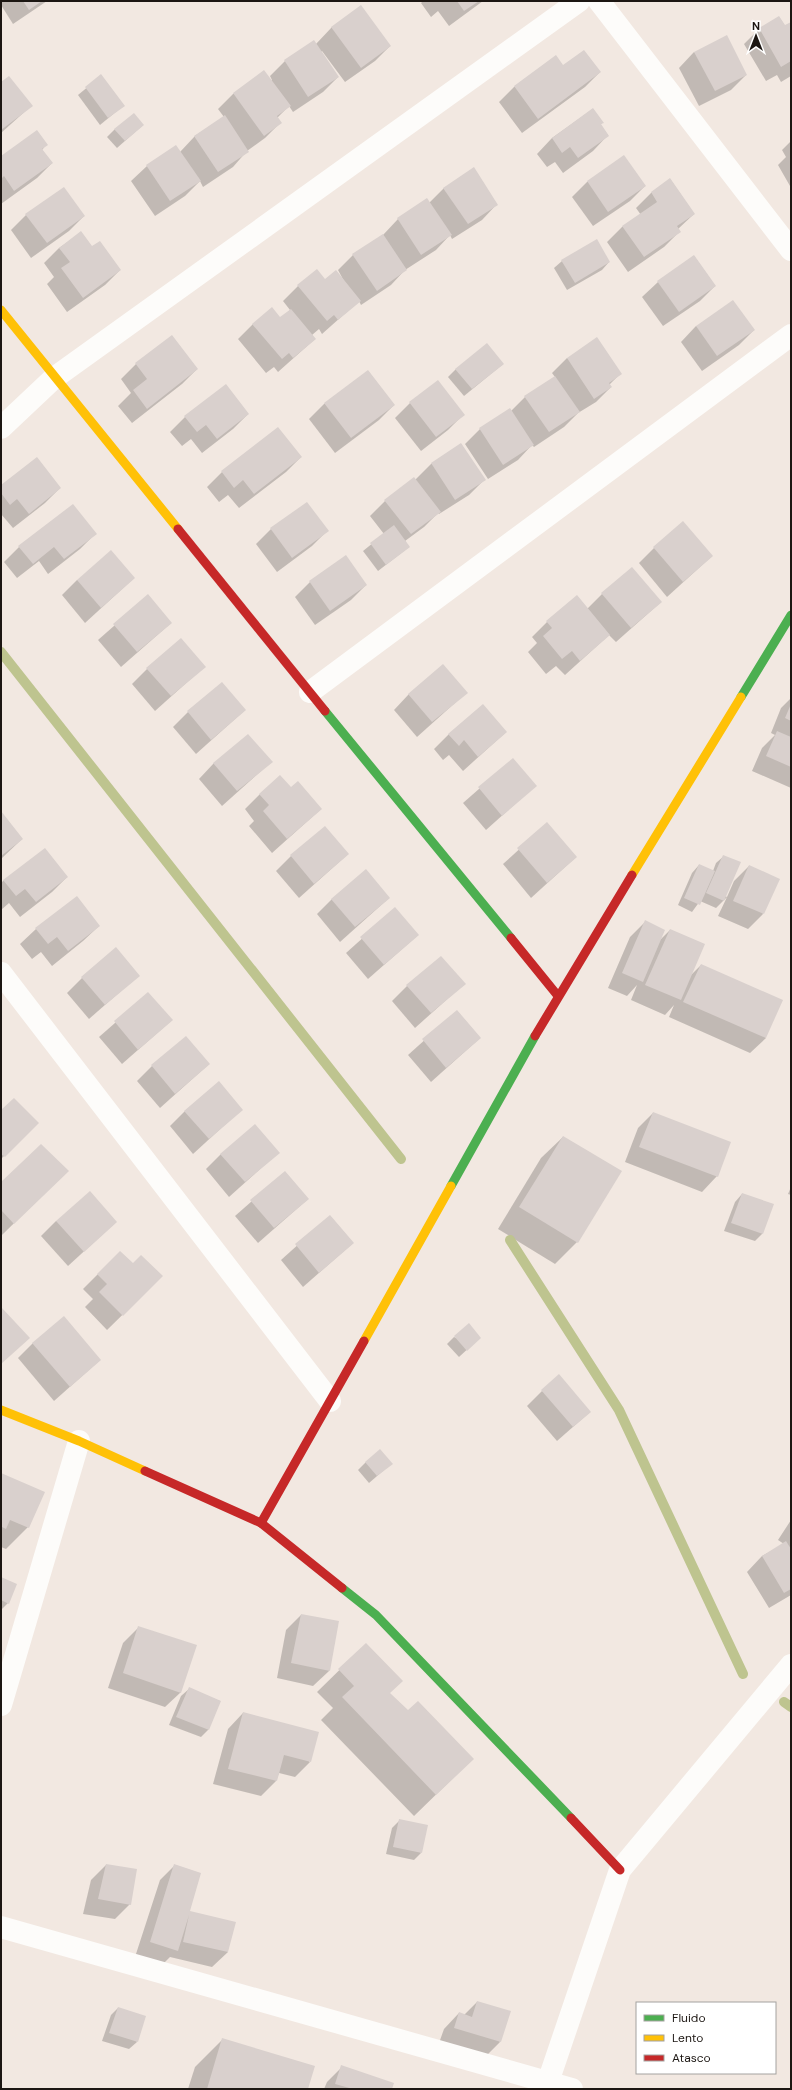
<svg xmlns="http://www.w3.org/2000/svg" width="792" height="2090" viewBox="0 0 792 2090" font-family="'DM Sans',sans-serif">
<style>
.shadow{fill:#0003}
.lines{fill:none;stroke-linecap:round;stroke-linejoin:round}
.stream{stroke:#bec48f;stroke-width:10}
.building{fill:#d9d0cd}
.street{stroke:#fdfcfa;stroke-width:22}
.fast{stroke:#4caf50;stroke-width:9}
.slow{stroke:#ffc107;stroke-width:9}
.jam{stroke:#c62828;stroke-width:9}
</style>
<rect width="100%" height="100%" fill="#f2e8e1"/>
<g class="shadow">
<path d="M1,1H47L13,24L1,5Z"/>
<path d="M423,1H483L449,26L438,11L431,17L421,3Z"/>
<path d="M779,17L785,26L791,23V76L781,82L777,75L766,81L744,44L759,29Z"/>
<path d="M332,27L390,46L375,61L345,82L322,51L321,52L338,77L323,92L293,112L289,106L277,118L280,123L265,138L247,151L233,167L203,187L200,181L185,196L155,216L131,181L147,166L180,152L195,136L224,117L218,109L233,94L264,72L271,81L272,80L270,76L285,61L316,44Z"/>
<path d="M694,52L746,75L731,90L699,106L679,68Z"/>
<path d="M556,57L563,66L600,72L585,87L522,133L499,102L514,87Z"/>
<path d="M101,76L123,106L100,125L78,95Z"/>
<path d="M1,84L31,106L1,133Z"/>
<path d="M593,109L602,123L600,125L608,135L593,151L563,173L555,162L547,167L537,154L552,138Z"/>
<path d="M143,125L117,148L107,137L115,129Z"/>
<path d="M791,141V185L790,186L778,165L786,157L782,150Z"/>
<path d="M46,145L42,150L52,163L37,178L1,204V157Z"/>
<path d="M624,157L645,186L630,201L593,226L572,197L587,182Z"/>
<path d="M670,179L694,214L678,229L679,232L664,247L628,272L607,242L622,227L641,215L636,208L651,193Z"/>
<path d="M444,188L497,204L482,220L452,239L450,235L436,250L405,270L391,285L361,305L359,301L322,334L319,329L312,335L315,339L278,372L274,367L266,373L238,339L253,324L280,319L290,310L283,301L298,286L325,280L345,283L338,270L353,255L383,235L398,219L427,200L429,203Z"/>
<path d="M26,215L84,216L69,231L31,258L11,230Z"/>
<path d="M81,233L92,247L120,270L105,285L67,312L47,284L54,277L44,263L59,248Z"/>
<path d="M694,256L715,286L700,301L663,326L642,297L658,282Z"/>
<path d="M562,261L609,262L602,270L567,290L554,268Z"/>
<path d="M696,326L754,330L739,345L702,371L681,342Z"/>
<path d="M171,337L197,369L182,384L132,423L118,406L131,393L121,379L136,364Z"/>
<path d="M567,358L620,374L609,385L611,387L596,402L578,413L564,427L534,447L532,445L518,460L488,479L465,444L480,429L510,409L511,411L525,397L555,377L552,373Z"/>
<path d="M503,364L464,396L448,377L456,369Z"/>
<path d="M368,371L394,405L379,420L335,453L309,419L324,404Z"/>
<path d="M410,403L463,415L448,430L421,451L395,418Z"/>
<path d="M248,414L233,429L202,453L191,439L182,446L170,432L185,417Z"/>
<path d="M461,444L484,480L469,495L439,514L438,513L424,527L405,541L409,547L378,571L363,551L384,534L370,516L385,501L415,480L431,464Z"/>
<path d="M301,457L286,472L239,508L228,495L219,502L207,487L222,472Z"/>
<path d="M1,487L60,488L45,503L13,528L1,514Z"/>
<path d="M271,529L327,531L312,546L277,572L256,544Z"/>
<path d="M95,534L80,549L48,574L39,561L17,578L4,562L19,547Z"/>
<path d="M654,548L712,556L667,597L639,563Z"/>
<path d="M134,578L85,623L62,595L77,580Z"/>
<path d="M310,582L366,585L351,600L315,625L295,597Z"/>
<path d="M602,594L661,602L616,642L609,635L565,675L556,666L546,674L528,652L537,643L532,637L547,622L587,609Z"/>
<path d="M148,596L171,623L121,667L98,640Z"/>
<path d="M204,667L155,711L132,684L147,669Z"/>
<path d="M466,693L417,737L394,710L409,694Z"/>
<path d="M791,698V788L752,771L762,748L775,735L771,733L781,708Z"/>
<path d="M245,710L196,754L173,727L188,712Z"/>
<path d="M506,732L463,771L449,755L443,760L434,749L449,734Z"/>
<path d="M513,759L535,786L486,830L463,803Z"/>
<path d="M271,762L222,806L199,779L214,763Z"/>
<path d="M290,789L321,809L272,853L249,826L254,821L245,809L260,794Z"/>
<path d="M1,813L22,839L1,859Z"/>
<path d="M547,824L576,857L531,898L503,864Z"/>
<path d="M348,854L299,898L276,871L291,856Z"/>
<path d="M724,856L725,896L727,897L734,881L749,866L763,914L748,929L718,916L727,897L716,908L700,901L692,912L678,905L692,873L699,865L713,871L716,863Z"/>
<path d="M67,877L52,892L20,917L9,903L1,910V883L4,880Z"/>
<path d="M389,898L340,942L317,914L332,899Z"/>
<path d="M395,909L418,935L368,979L346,953Z"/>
<path d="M645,922L659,941L670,930L691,975L701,965L766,1038L750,1053L669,1017L674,1005L665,1015L631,1000L637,985L627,996L608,988L630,937Z"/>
<path d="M99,926L83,941L52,966L41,952L32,959L20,944L36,929Z"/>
<path d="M138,976L89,1019L67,993L82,978Z"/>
<path d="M464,984L415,1028L392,1001L407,986Z"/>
<path d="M148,994L172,1020L122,1064L99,1037Z"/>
<path d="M457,1011L480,1038L431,1082L408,1055Z"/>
<path d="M209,1064L160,1108L137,1081L152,1066Z"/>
<path d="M242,1109L193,1154L170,1126L185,1111Z"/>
<path d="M1,1112L37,1123L1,1159Z"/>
<path d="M653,1113L717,1176L702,1192L625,1162L638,1128Z"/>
<path d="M563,1137L577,1242L555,1264L498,1229L541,1158Z"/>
<path d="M278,1153L229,1197L206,1169L221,1154Z"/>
<path d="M67,1171L1,1236V1184Z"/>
<path d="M285,1172L308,1199L258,1243L235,1216Z"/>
<path d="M791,1187V1195L788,1194Z"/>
<path d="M742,1194L772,1205L762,1234L755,1241L724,1231L735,1202Z"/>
<path d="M330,1216L353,1243L303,1287L281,1260Z"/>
<path d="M56,1221L116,1222L68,1266L41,1236Z"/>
<path d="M120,1252L133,1264L162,1276L107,1330L85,1307L93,1299L83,1289Z"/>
<path d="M454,1337L472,1345L459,1357L447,1344Z"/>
<path d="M33,1343L100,1360L54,1401L18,1358Z"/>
<path d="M542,1391L590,1412L557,1441L527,1406Z"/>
<path d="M366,1462L391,1464L369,1483L358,1470Z"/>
<path d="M1,1474L28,1527L6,1549L1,1547Z"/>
<path d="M791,1520V1549L789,1547L791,1551V1595L769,1608L747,1572L762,1556L784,1544L778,1540Z"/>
<path d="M1,1578L8,1603L1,1610Z"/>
<path d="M301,1615L338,1622L329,1671L313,1686L277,1678L286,1630Z"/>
<path d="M139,1627L181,1692L165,1707L108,1688L123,1643Z"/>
<path d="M366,1644L389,1693L451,1780L414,1816L321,1720L333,1708L317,1692Z"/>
<path d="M189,1689L220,1701L208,1730L201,1737L169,1725L181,1696Z"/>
<path d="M243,1713L310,1762L295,1777L279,1773L276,1781L261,1796L213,1784L228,1729Z"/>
<path d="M400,1820L421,1853L414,1860L386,1854L392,1828Z"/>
<path d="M106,1865L130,1904L115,1919L83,1914L91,1880Z"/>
<path d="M175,1865L189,1912L228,1952L212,1967L170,1957L162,1965L135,1957L160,1880Z"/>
<path d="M477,2002L500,2042L485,2057L439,2043L444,2029L459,2013L464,2015Z"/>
<path d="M118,2008L137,2042L129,2049L102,2041L111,2015Z"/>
<path d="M222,2040L307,2089H188L195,2067Z"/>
<path d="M342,2067L391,2089H324L327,2082Z"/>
</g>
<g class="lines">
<g class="stream">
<path d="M1,652L401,1159"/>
<path d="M510,1240L619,1410L743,1674"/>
<path d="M784,1702L791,1707"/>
</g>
</g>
<g class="building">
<path d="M23,1H42L29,10Z"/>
<path d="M457,1H479L464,11Z"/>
<path d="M361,5L391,46L361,68L331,27Z"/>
<path d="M779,16L785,25L791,22V61L781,67L759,28Z"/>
<path d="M727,35L747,75L715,91L694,52Z"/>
<path d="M314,40L339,77L308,97L284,60Z"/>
<path d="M584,50L601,72L538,119L514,86L556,55L563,65Z"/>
<path d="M264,70L291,106L277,116L282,123L264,136L233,93Z"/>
<path d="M101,74L125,106L108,118L85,87Z"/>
<path d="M9,76L33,106L1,130V82Z"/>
<path d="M593,108L604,123L601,124L609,136L578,158L570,147L562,153L552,138Z"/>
<path d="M134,113L144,125L125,141L114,129Z"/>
<path d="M225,115L249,152L218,172L194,136Z"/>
<path d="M37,130L48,145L42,149L53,163L14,191L4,176L1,179V156Z"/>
<path d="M176,145L201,181L170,201L146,165Z"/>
<path d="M624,155L646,186L608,212L587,181Z"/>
<path d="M474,167L498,205L468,224L443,188Z"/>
<path d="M670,178L695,214L677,226L681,232L644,257L622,226L657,202L651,192Z"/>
<path d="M64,187L85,216L47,243L25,214Z"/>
<path d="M427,198L452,235L421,255L397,218Z"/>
<path d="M81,231L92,246L100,241L121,270L83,298L61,268L70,262L59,248Z"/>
<path d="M383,234L407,270L377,291L352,254Z"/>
<path d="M597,239L610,262L575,283L561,260Z"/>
<path d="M694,255L716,286L679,312L657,281Z"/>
<path d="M317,269L325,279L336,270L361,301L338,320L334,315L327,321L297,285Z"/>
<path d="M733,300L755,330L717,356L696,326Z"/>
<path d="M272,307L280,317L291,309L316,339L293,358L289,353L282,359L252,324Z"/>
<path d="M172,335L198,369L147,409L133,390L147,379L135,363Z"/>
<path d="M597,337L622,374L609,383L612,387L594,399L567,358Z"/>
<path d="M487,343L504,364L472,389L455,369Z"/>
<path d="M368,370L395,405L351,438L324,403Z"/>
<path d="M555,376L580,412L549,432L524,396Z"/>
<path d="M438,380L465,415L436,437L409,402Z"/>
<path d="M226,384L249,414L217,439L206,425L197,432L184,416Z"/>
<path d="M510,408L534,445L503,465L479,428Z"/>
<path d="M278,427L302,457L254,494L243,480L234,488L221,471Z"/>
<path d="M461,443L486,480L455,500L431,463Z"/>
<path d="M37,457L61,488L29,514L17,499L10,505L1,493V485Z"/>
<path d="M414,477L441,512L411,534L384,500Z"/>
<path d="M307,502L329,531L292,558L270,528Z"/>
<path d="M73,504L97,534L64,559L54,547L33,564L18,546Z"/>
<path d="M683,521L713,556L683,582L653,547Z"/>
<path d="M394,525L410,547L386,565L370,543Z"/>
<path d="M111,550L135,578L101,608L77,580Z"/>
<path d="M346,555L367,585L330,611L309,581Z"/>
<path d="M632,567L662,602L631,628L601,593Z"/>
<path d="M148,594L172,623L137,652L113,624Z"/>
<path d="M577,595L610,635L580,661L572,651L562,659L543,636L552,628L546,621Z"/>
<path d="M181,638L206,667L171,696L146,668Z"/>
<path d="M443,664L468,693L432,722L408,694Z"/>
<path d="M222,682L246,710L211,740L187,711Z"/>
<path d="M483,704L507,732L478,757L464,740L459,746L448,734Z"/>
<path d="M791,704V721L785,718Z"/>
<path d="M777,731L791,737V767L766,756Z"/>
<path d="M248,734L273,762L237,791L213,763Z"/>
<path d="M513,758L537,786L502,816L478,787Z"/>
<path d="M280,775L291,787L298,781L322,809L287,839L263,811L269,805L259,794Z"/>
<path d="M1,811L23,839L1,856Z"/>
<path d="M547,822L577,857L547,883L517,848Z"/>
<path d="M325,826L349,854L314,884L290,855Z"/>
<path d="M45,848L68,877L36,902L25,889L16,896L3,880Z"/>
<path d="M723,855L741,862L724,901L706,893Z"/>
<path d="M699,864L715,871L700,905L684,898Z"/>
<path d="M749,865L780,879L764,914L733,901Z"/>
<path d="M366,869L390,898L355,927L331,899Z"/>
<path d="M77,896L100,926L68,951L57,937L48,944L35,928Z"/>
<path d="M395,907L419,935L384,965L360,937Z"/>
<path d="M645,920L665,930L643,982L622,973Z"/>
<path d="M670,929L705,944L681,1000L645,985Z"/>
<path d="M116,947L140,976L105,1005L81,977Z"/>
<path d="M441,956L466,984L431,1013L406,985Z"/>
<path d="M701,964L783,1000L766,1038L683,1002Z"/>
<path d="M148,992L173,1020L138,1050L114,1021Z"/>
<path d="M457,1010L481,1038L446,1068L422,1039Z"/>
<path d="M186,1036L210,1064L175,1094L151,1065Z"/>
<path d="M219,1081L243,1110L209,1139L184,1111Z"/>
<path d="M14,1098L39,1123L5,1157L1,1154V1110Z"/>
<path d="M653,1112L731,1142L718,1177L639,1147Z"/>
<path d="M255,1124L280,1153L245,1182L220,1154Z"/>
<path d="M563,1136L622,1171L578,1243L519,1207Z"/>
<path d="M41,1144L69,1171L14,1224L1,1210V1182Z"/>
<path d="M285,1171L309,1199L274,1228L250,1200Z"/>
<path d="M90,1191L117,1222L84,1252L56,1221Z"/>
<path d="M742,1193L774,1204L763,1234L731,1223Z"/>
<path d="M330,1215L354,1243L319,1273L295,1244Z"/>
<path d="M120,1251L133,1263L141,1255L163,1276L123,1316L99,1292L107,1284L97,1274Z"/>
<path d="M1,1307L30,1338L1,1364Z"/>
<path d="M64,1316L101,1360L70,1387L32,1343Z"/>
<path d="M469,1323L481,1338L467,1351L454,1336Z"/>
<path d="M559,1374L591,1412L573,1427L541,1390Z"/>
<path d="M380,1449L393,1464L377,1476L365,1462Z"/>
<path d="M1,1473L45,1492L29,1528L10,1520L6,1529L2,1527L1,1530Z"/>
<path d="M786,1541L791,1549V1589L784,1593L762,1556Z"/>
<path d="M1,1577L17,1584L9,1604L1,1600Z"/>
<path d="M301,1614L339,1621L330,1671L291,1663Z"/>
<path d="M138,1626L197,1645L181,1693L123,1673Z"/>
<path d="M366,1643L403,1681L390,1693L408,1710L418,1701L474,1759L436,1795L342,1697L354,1686L338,1669Z"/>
<path d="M189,1687L221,1701L209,1730L176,1717Z"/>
<path d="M243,1712L319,1732L311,1762L284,1755L277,1781L228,1769Z"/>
<path d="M399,1819L428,1825L422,1853L393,1847Z"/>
<path d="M106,1864L137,1869L131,1905L98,1899Z"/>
<path d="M174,1864L201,1873L190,1911L236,1922L228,1952L183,1942L189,1915L178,1951L150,1942Z"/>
<path d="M477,2001L511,2011L501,2042L454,2028L459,2012L472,2017Z"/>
<path d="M118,2007L146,2016L138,2042L109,2033Z"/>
<path d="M222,2038L315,2066L308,2089H207Z"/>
<path d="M341,2065L394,2083L392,2089H353L335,2084Z"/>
</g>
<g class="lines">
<g class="street">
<path d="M599,1L791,250"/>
<path d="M1,428L54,378L579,1"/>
<path d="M310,692L791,335"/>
<path d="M1,973L330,1401"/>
<path d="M1,1705L79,1441"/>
<path d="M1,1927L572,2089"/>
<path d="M548,2082L620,1870L791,1665"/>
</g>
<g class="fast">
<path d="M741,697L791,615"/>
<path d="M325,711L511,938"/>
<path d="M451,1186L535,1036"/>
<path d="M342,1588L376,1615L571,1818"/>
</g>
<g class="slow">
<path d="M1,310L178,529"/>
<path d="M632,875L741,697"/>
<path d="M364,1341L451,1186"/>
<path d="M1,1410L79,1441L145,1471"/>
</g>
<g class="jam">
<path d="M178,529L325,711"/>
<path d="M511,938L558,996"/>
<path d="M535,1036L632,875"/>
<path d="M145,1471L261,1523L342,1588"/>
<path d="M261,1523L364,1341"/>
<path d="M571,1818L620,1870"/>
</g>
</g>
<rect width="792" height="2090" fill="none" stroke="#1c1612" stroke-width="4"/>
<rect x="636" y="2002" width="140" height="72" fill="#ffffff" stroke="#a4a2a0"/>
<rect x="644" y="2015" width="20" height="6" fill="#4caf50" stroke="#a4a2a0"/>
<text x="672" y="2022" font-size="12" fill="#1c1612">Fluido</text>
<rect x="644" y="2035" width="20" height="6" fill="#ffc107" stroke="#a4a2a0"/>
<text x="672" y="2042" font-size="12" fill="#1c1612">Lento</text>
<rect x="644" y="2055" width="20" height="6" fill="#c62828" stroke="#a4a2a0"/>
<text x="672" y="2062" font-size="12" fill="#1c1612">Atasco</text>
<g transform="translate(756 36)" stroke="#ffffff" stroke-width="3" paint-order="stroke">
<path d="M0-3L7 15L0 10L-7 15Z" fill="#1c1612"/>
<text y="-6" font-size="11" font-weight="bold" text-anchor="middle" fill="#1c1612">N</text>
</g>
</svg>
